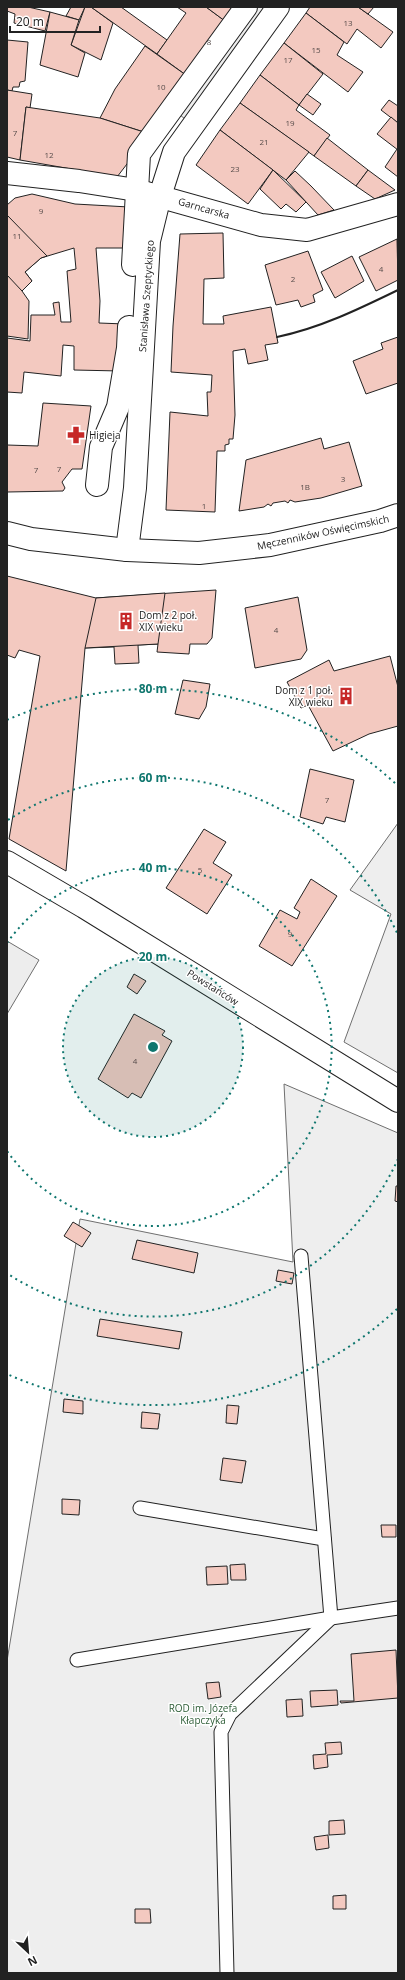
<svg xmlns="http://www.w3.org/2000/svg" width="405" height="1980" viewBox="0 0 405 1980" font-family="'Open Sans',sans-serif">
<style>
.green{fill:#eee;stroke:#6f6f6f}
.parking{fill:#ededed;stroke:#6f6f6f}
.building{fill:#f3c9c0;stroke:#222}
.lines{fill:none;stroke-linecap:round;stroke-linejoin:round}
.lane-casing{stroke:#222;stroke-width:15}
.street-casing{stroke:#222;stroke-width:24}
.secondary-casing{stroke:#222;stroke-width:24}
.lane{stroke:#fff;stroke-width:13}
.street{stroke:#fff;stroke-width:22}
.secondary{stroke:#fff;stroke-width:22}
.wall{stroke:#222;stroke-width:2}
.ring{fill:none;stroke:#0f766e;stroke-width:2;stroke-dasharray:2 4}
.labels{text-anchor:middle;dominant-baseline:central;stroke-width:3;stroke-linejoin:round;paint-order:stroke}
.number-label{font-size:8px;fill:#564c4a}
.street-label{font-size:10px;fill:#222;stroke:#fff}
.poi-label{font-size:10px;fill:#222;stroke:#fff;text-anchor:start}
.park-label{font-size:10px;fill:#2f5e38;stroke:#fff}
.centre{fill:#0f766e;stroke:#fff;stroke-width:2}
.ring-label{font-size:12px;text-anchor:middle;font-weight:bold;fill:#0f766e;stroke:#fff;stroke-width:3;stroke-linejoin:round;paint-order:stroke}
</style>
<rect width="100%" height="100%" fill="#fff"/>
<g class="green">
<path d="M398,823V1073L344,1042L391,914L350,890Z"/>
<path d="M284,1084L398,1133V1973H7V1661L80,1219L293,1262Z"/>
</g>
<g class="parking">
<path d="M251,7H272L189,122L176,112Z"/>
<path d="M7,941L39,960L7,1014Z"/>
</g>
<g class="building">
<path d="M7,7H28L50,12L45,31L14,23L15,14L7,11Z"/>
<path d="M71,7H85L79,20L66,16Z"/>
<path d="M85,7H91L113,23L101,60L71,45Z"/>
<path d="M91,7H121L167,40L157,54Z"/>
<path d="M177,7H206L229,24L190,78L157,54L186,13Z"/>
<path d="M206,7H241L229,24Z"/>
<path d="M310,7H358L393,32L381,48L357,29L347,44L306,13Z"/>
<path d="M358,7H374L368,14Z"/>
<path d="M50,12L79,20L71,45L85,53L78,77L40,65Z"/>
<path d="M306,13L344,42L337,55L363,72L348,92L284,43Z"/>
<path d="M7,40L28,42L25,81L20,82L19,87H13L12,91L7,90Z"/>
<path d="M284,43L323,74L299,105L260,75Z"/>
<path d="M145,46L190,78L150,134L100,118L115,89Z"/>
<path d="M260,75L299,105L296,110L330,135L314,156L240,103Z"/>
<path d="M7,90L32,94L30,108L26,107L20,160L7,157Z"/>
<path d="M307,94L321,104L313,115L299,105Z"/>
<path d="M389,100L398,106V123L381,110Z"/>
<path d="M240,103L309,152L286,180L220,130Z"/>
<path d="M26,107L100,118L150,134L117,177L20,160Z"/>
<path d="M391,117L398,123V150L377,134Z"/>
<path d="M220,130L273,170L248,204L196,165Z"/>
<path d="M327,138L368,170L356,186L314,156Z"/>
<path d="M397,149L398,150V177L385,167Z"/>
<path d="M273,170L306,202L296,212L286,204L281,209L260,189Z"/>
<path d="M368,170L395,190L375,199L356,186Z"/>
<path d="M295,171L311,186L334,210L318,215L286,180Z"/>
<path d="M32,194L75,204L129,207V248H96L100,301L99,323L125,324L120,371L74,370V346L63,345L61,376L24,372L22,393L7,392V338L30,341L31,315H55L53,303L59,302L61,322H71L67,271L76,269L74,248L41,258L25,272L32,281L22,291L29,301L28,339L7,336V205L15,198Z"/>
<path d="M7,215L47,256L41,258L25,272L32,281L22,291L7,275Z"/>
<path d="M223,233L224,278L204,279L203,324H224L223,316L271,307L278,343L265,345L268,360L248,364L245,349L233,351L235,415L233,439H229V444L225,445V451H217L215,512L166,510L170,412L208,416L207,392H211L212,375L171,372L173,326L180,234Z"/>
<path d="M397,239L398,280L376,291L359,257Z"/>
<path d="M308,251L323,290L313,295L315,302L301,307L298,300L276,305L265,265Z"/>
<path d="M352,256L364,281L335,298L321,272Z"/>
<path d="M398,337V383L366,394L353,361L383,349L381,343Z"/>
<path d="M43,403L91,406L82,469H72L62,482L65,488L63,491L7,492V445L38,446Z"/>
<path d="M321,438L324,449L349,442L362,486L321,498L295,502L290,500L288,503L285,501L273,503L271,506L268,504L264,507L239,511L246,460Z"/>
<path d="M7,576L96,598L216,590L212,638L207,644H190L189,654L157,652L158,644L138,645L139,663L115,664L114,647L85,648L66,871L9,839L40,656L19,650L15,658L7,655Z"/>
<path d="M165,593L158,644L85,648L96,598Z"/>
<path d="M298,597L307,650L301,659L255,668L245,608Z"/>
<path d="M390,656L398,687V726L369,734L333,751L308,705L301,708L287,682L329,660L334,671Z"/>
<path d="M183,680L210,684L206,707L199,719L175,714Z"/>
<path d="M310,769L354,780L345,822L326,817L323,824L300,817Z"/>
<path d="M204,829L226,842L213,863L232,875L207,914L166,888Z"/>
<path d="M311,879L337,896L292,966L259,946L280,910L297,919L300,912L294,908Z"/>
<path d="M134,974L146,981L137,994L127,987Z"/>
<path d="M134,1014L165,1031L162,1035L172,1041L141,1098L132,1093L128,1098L98,1079Z"/>
<path d="M396,1186H398V1202L395,1201Z"/>
<path d="M73,1222L91,1233L82,1247L64,1236Z"/>
<path d="M137,1240L198,1253L194,1273L132,1259Z"/>
<path d="M278,1270L294,1273L292,1284L276,1281Z"/>
<path d="M100,1319L182,1332L179,1349L97,1336Z"/>
<path d="M64,1399L83,1401V1414L63,1412Z"/>
<path d="M227,1405L239,1406L237,1424L226,1423Z"/>
<path d="M142,1412L160,1414L158,1429L141,1428Z"/>
<path d="M223,1458L246,1461L242,1483L220,1480Z"/>
<path d="M62,1499L80,1500L79,1515L62,1514Z"/>
<path d="M381,1525H396V1537H382Z"/>
<path d="M245,1564L246,1580H231L230,1565Z"/>
<path d="M227,1566L228,1584L207,1585L206,1567Z"/>
<path d="M396,1650L398,1698L341,1703L340,1701H354L351,1654Z"/>
<path d="M219,1682L221,1697L208,1699L206,1683Z"/>
<path d="M337,1690L338,1705L311,1707L310,1691Z"/>
<path d="M302,1699L303,1716L287,1717L286,1700Z"/>
<path d="M341,1742L342,1754L327,1755L328,1767L314,1769L313,1755L326,1754L325,1743Z"/>
<path d="M344,1820L345,1834L329,1835V1821Z"/>
<path d="M328,1835L329,1848L316,1850L314,1837Z"/>
<path d="M346,1895V1909H333V1896Z"/>
<path d="M135,1909H150L151,1923H135Z"/>
</g>
<g class="lines">
<g class="lane-casing">
<g id="lane">
<path d="M301,1256L331,1618L398,1608"/>
<path d="M140,1508L324,1539"/>
<path d="M77,1660L331,1618"/>
<path d="M227,1973L221,1732L230,1714L331,1618"/>
</g>
</g>
<g class="street-casing">
<g id="street">
<path d="M7,173L79,181L136,190L261,225L307,230L398,204"/>
<path d="M133,265L139,154L246,7"/>
<path d="M97,485L101,447L118,407L128,348L129,327"/>
<path d="M127,550L135,488L149,241L160,196L174,152L278,7"/>
<path d="M7,862L84,907L398,1101"/>
</g>
</g>
<g class="secondary-casing">
<path id="secondary" d="M7,533L31,539L127,550L199,553L270,545L380,521L398,515"/>
</g>
<use href="#lane" class="lane"/>
<use href="#street" class="street"/>
<use href="#secondary" class="secondary"/>
<path class="wall" d="M277,337C320,328 359,309 398,290"/>
</g>
<circle cx="153" cy="1047" r="90" fill="#0f766e" fill-opacity=".12"/>
<g class="ring">
<circle cx="153" cy="1047" r="90"/>
<path d="M7 943A179 179 0 1 1 7 1151"/>
<path d="M398 1159A269 269 0 0 1 8 1274M8 820A269 269 0 0 1 398 935"/>
<path d="M397 1309A358 358 0 0 1 7 1374M7 720A358 358 0 0 1 397 785"/>
</g>
<defs>
<g id="pharmacy-bare" transform="scale(1.38)"><path d="M-2-6h4v4h4v4h-4v4h-4v-4h-4v-4h4Z" fill="#c62828" stroke="#fff" stroke-width="2.5" paint-order="stroke"/></g>
<g id="building-bare" transform="scale(1.38)"><path d="M-4-6H4V6H1V3H-1V6H-4ZM-2.5-4.3h1.7v1.8h-1.7ZM.8-4.3h1.7v1.8H.8ZM-2.5-1h1.7V.8h-1.7ZM.8-1h1.7V.8H.8Z" fill="#c62828" stroke="#fff" stroke-width="2.5" paint-order="stroke"/></g>
</defs>
<g fill-rule="evenodd">
<use href="#pharmacy-bare" x="76" y="435"/>
<use href="#building-bare" x="126" y="621"/>
<use href="#building-bare" x="346" y="696"/>
</g>
<g class="labels">
<g class="number-label">
<text x="348" y="22">13</text>
<text x="209" y="41">8</text>
<text x="316" y="49">15</text>
<text x="288" y="59">17</text>
<text x="161" y="86">10</text>
<text x="290" y="122">19</text>
<text x="15" y="132">7</text>
<text x="264" y="141">21</text>
<text x="49" y="154">12</text>
<text x="235" y="168">23</text>
<text x="41" y="210">9</text>
<text x="17" y="235">11</text>
<text x="381" y="268">4</text>
<text x="293" y="278">2</text>
<text x="59" y="468">7</text>
<text x="36" y="469">7</text>
<text x="343" y="478">3</text>
<text x="305" y="486">1B</text>
<text x="204" y="505">1</text>
<text x="276" y="629">4</text>
<text x="327" y="799">7</text>
<text x="200" y="869">5</text>
<text x="290" y="933">9</text>
<text x="135" y="1060">4</text>
</g>
<g class="street-label">
<text transform="translate(204 208) rotate(16)">Garncarska</text>
<text transform="translate(146 296) rotate(-86)">Stanisława Szeptyckiego</text>
<text transform="translate(323 532) rotate(-12)">Męczenników Oświęcimskich</text>
<text transform="translate(213 987) rotate(32)">Powstańców</text>
</g>
<g class="poi-label">
<text x="89" y="435">Higieja</text>
<text x="139" y="615">Dom z 2 poł.<tspan x="139" dy="12">XIX wieku</tspan></text>
<text x="333" y="690" text-anchor="end">Dom z 1 poł.<tspan x="333" dy="12">XIX wieku</tspan></text>
</g>
<g class="park-label">
<text x="203" y="1708">ROD im. Józefa<tspan x="203" dy="12">Kłapczyka</tspan></text>
</g>
</g>
<circle cx="153" cy="1047" r="6" class="centre"/>
<g class="ring-label">
<text x="153" y="693">80 m</text>
<text x="153" y="782">60 m</text>
<text x="153" y="872">40 m</text>
<text x="153" y="961">20 m</text>
</g>
<rect width="405" height="1980" fill="none" stroke="#222222" stroke-width="16"/>
<g transform="translate(28 1952) rotate(154)" stroke="#ffffff" stroke-width="3" paint-order="stroke">
<path d="M0-3L7 15L0 10L-7 15Z" fill="#222222"/>
<text y="-6" font-size="11" font-weight="bold" text-anchor="middle" fill="#222222">N</text>
</g>
<path d="M10 26v6h90v-6" fill="none" stroke="#222222" stroke-width="2"/>
<text x="16" y="26" font-size="12" fill="#222222" stroke="#ffffff" stroke-width="3" paint-order="stroke">20 m</text>
</svg>
